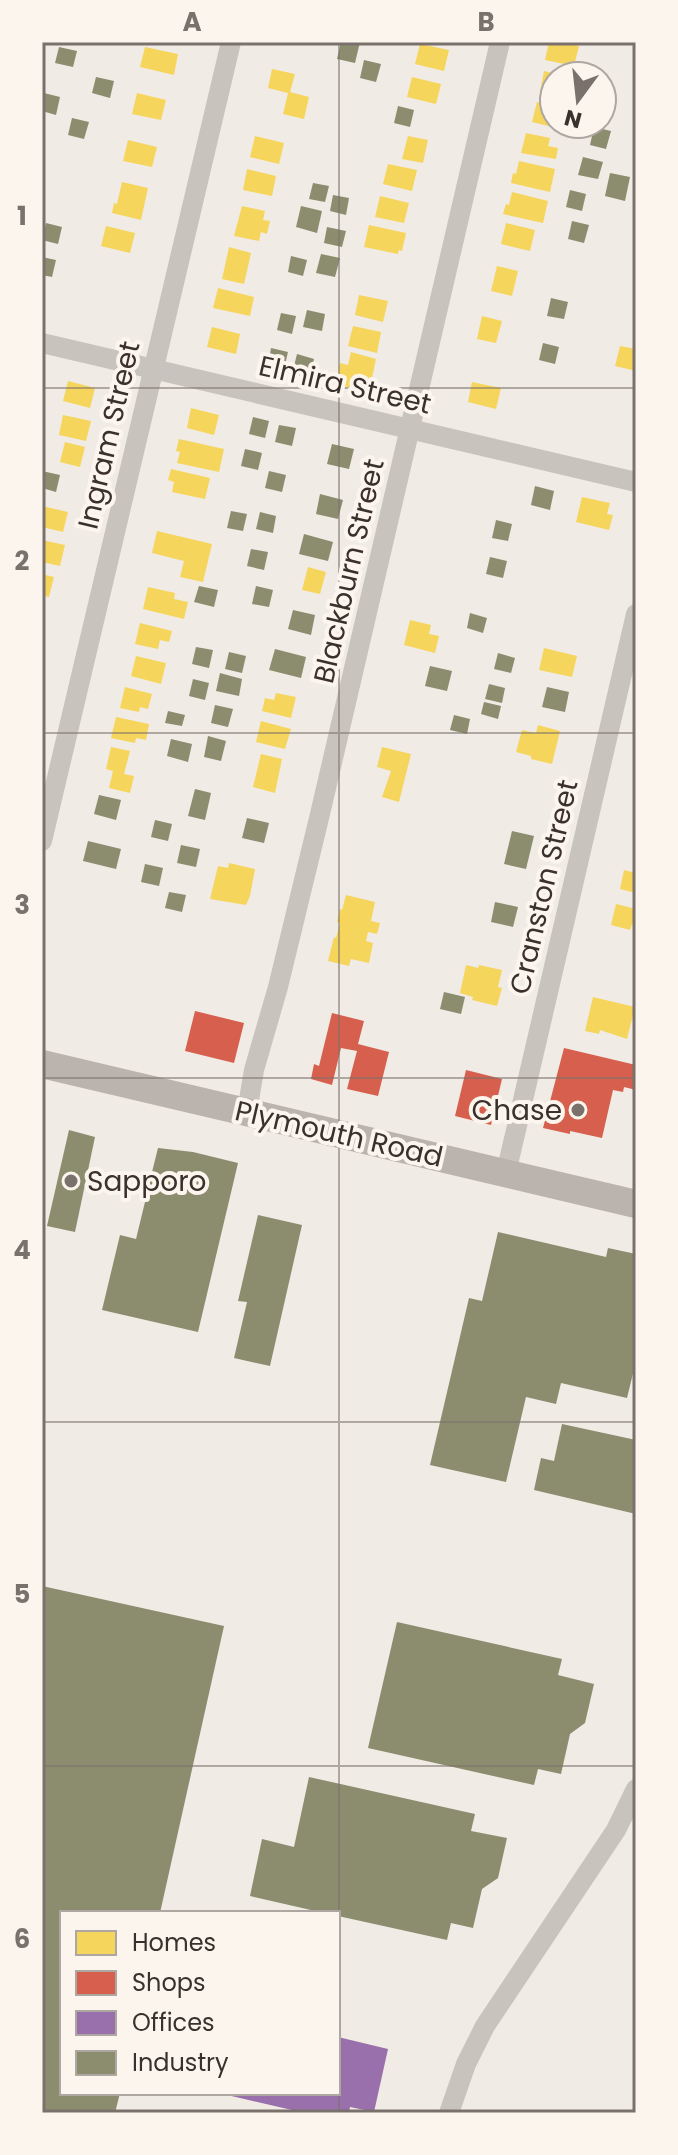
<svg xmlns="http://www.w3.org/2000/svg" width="678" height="2155" viewBox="0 0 678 2155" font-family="Poppins,sans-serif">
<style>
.homes{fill:#f6d55c}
.shops{fill:#d6604d}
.offices{fill:#9970ab}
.industry{fill:#8c8c6e}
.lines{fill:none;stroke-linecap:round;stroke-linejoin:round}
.street{stroke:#c9c3be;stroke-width:20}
.secondary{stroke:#bab3ae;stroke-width:28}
.grid{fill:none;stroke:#7a716c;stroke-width:2;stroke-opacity:0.55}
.poi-dot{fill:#7a716c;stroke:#fbf5ee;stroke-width:3}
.labels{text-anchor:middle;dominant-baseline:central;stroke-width:8;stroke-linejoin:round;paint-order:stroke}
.street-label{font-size:28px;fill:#3b302b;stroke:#fbf5ee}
.poi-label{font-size:28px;fill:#3b302b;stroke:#fbf5ee;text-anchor:end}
.neatline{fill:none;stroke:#7a716c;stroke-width:3}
.grid-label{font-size:26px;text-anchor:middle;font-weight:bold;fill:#7a716c}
</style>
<rect width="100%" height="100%" fill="#f0ebe5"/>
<g class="homes">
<path d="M549,42H563L579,46L574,66L545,60Z"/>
<path d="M420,44L449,50L444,71L415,64Z"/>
<path d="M145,47L178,54L174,75L140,67Z"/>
<path d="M272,69L295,74L290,92L309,97L304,119L283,114L288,93L268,88Z"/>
<path d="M544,71L560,75L554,76V95L540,92Z"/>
<path d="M412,77L441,84L436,104L407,97Z"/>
<path d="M137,93L166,100L161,120L132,114Z"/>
<path d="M537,102L554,106V124H562L561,129L532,122Z"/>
<path d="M526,133L550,138L548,146L558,148L556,159L521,153Z"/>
<path d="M255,136L284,143L279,164L250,157Z"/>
<path d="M408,136L428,140L423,163L402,159Z"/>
<path d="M128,140L157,147L152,167L123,161Z"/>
<path d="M519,161L555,169L550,192L511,183L513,173L516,174Z"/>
<path d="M388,164L417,170L412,191L383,184Z"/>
<path d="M247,169L276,176L272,196L243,190Z"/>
<path d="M122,182L148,188L141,220L112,213L114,203L117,204Z"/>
<path d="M512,192L548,201L543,223L503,214L506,204L509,205Z"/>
<path d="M380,196L409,203L404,223L375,217Z"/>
<path d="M242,206L265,211L263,220L270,221L267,234L261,232L259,241L234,236Z"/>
<path d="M506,223L535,230L530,251L501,244Z"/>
<path d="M369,225L406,233L402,251L399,250L398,254L364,247Z"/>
<path d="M106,226L135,233L130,253L101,246Z"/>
<path d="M229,247L251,253L244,284L222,279Z"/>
<path d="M497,266L518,271L512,296L491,291Z"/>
<path d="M218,288L254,297L250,316L213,308Z"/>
<path d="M359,295L388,301L383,322L355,315Z"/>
<path d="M482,316L502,321L496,343L477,339Z"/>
<path d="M353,326L381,332L377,353L348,346Z"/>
<path d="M212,327L240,334L236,354L207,347Z"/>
<path d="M620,346L636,349V371L615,366Z"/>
<path d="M351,352L376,359L369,392L339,385L340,379L337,378L340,363L348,365Z"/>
<path d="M68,381L95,388L90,408L63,401Z"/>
<path d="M472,382L501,388L496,409L468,402Z"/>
<path d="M191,408L219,415L214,435L187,428Z"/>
<path d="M63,415L91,421L86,441L59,435Z"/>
<path d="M179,439L224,449L219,472L177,463L180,452L176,451Z"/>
<path d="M65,442L85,447L80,467L60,462Z"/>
<path d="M171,469L210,478L205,499L172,492L174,482L168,480Z"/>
<path d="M582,497L610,503L607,514L613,515L609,530L576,522Z"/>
<path d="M42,506L68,512L63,532L42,527Z"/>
<path d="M157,531L212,544L203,582L180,577L184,561L152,553Z"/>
<path d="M42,540L65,545L60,566L42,562Z"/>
<path d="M308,567L326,572L320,594L302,590Z"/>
<path d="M42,574L54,577L49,597L42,595Z"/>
<path d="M148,587L175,593L174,599L188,602L184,619L143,609Z"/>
<path d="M410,620L431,625L429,634L439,636L435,653L404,645Z"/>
<path d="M140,623L172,631L169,642L160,640L158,649L135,644Z"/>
<path d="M544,648L577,656L572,677L539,670Z"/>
<path d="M136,656L166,663L161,684L131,676Z"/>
<path d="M125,687L152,694L148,709L140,707L139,712L120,708Z"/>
<path d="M276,693L296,697L291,718L262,711L265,698L274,700Z"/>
<path d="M116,717L149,724L146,740L136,738L135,743L111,738Z"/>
<path d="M261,721L291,729L285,749L256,742Z"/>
<path d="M538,725L560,731L552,764L531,759V756L516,752L522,730L536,733Z"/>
<path d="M111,747L130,751L124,774L134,776L130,793L109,788L113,771L106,769Z"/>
<path d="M382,747L411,754L399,802L382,797L391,771L377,767Z"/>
<path d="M261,754L282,759L275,793L253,787Z"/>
<path d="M229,863L255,869L250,896L246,905L210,899L218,866L228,868Z"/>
<path d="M624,870L636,873V893L620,889Z"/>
<path d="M346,895L375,902L371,921L380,923L377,934L368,932L366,941L373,943L369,963L351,959L349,966L328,961L334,937L336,938L340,923L337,922L340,909L342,910Z"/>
<path d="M616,904L636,909V925L632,924L630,930L611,925Z"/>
<path d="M466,965L478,968L479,965L502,970L498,987L502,988L497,1006L472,1000L473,997L460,993Z"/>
<path d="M593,997L635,1007L627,1039L600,1030L599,1034L585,1031Z"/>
</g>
<g class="shops">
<path d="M195,1011L244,1023L234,1063L185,1051Z"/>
<path d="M332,1013L364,1021L358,1044L389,1052L378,1096L347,1089L357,1051L341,1048L332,1085L311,1079L314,1064L319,1066Z"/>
<path d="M564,1048L636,1065V1090L624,1087L623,1092L613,1090L602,1138L570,1131V1134L543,1128Z"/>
<path d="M466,1070L502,1079L491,1125L455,1116Z"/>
</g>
<path class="offices" d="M338,2037L388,2049L374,2112L350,2107L349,2113H305L223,2094L338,2093Z"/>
<g class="industry">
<path d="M341,42H360L355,63L337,59Z"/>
<path d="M59,47L77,51L73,67L55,63Z"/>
<path d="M364,60L381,64L376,82L360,78Z"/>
<path d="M96,77L114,81L110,98L92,93Z"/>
<path d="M44,93L60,97L56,115L42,111Z"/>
<path d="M398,106L414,110L410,127L394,123Z"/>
<path d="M72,118L89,122L84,139L68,135Z"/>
<path d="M594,127L611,131L606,149L590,145Z"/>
<path d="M583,157L603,162L598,179L578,175Z"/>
<path d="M610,173L630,177L625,201L605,196Z"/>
<path d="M313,183L329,186L325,202L309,199Z"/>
<path d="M570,190L586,194L582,211L566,207Z"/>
<path d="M333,195L349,198L346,215L330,211Z"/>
<path d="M301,206L322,211L317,233L296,227Z"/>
<path d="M572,221L589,225L584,243L568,239Z"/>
<path d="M46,223L62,227L58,244L42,240Z"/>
<path d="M327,227L346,231L342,247L324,243Z"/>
<path d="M321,254L340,258L335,277L316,273Z"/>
<path d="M291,256L307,260L303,276L288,272Z"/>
<path d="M42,257L56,260L52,277L42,275Z"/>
<path d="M551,298L568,302L564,319L547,316Z"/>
<path d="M307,310L325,314L322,331L303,327Z"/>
<path d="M281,313L296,316L292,334L277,330Z"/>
<path d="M543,343L559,347L555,364L539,360Z"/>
<path d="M271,348L288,352L284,369L268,366Z"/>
<path d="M297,354L314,359L310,378L292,374Z"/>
<path d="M253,417L269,421L265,438L249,434Z"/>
<path d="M279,425L296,428L292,446L275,442Z"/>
<path d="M332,444L354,449L349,469L327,464Z"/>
<path d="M245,449L262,453L258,470L241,466Z"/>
<path d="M42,471L60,475L56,492L42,488Z"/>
<path d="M269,471L286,475L282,492L265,488Z"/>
<path d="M535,486L554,491L550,510L531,505Z"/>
<path d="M320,494L343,500L338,519L316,514Z"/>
<path d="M231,511L247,514L243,531L227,528Z"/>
<path d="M260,512L276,516L273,533L256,529Z"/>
<path d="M496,520L512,524L508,541L492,538Z"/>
<path d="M304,534L333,542L328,561L299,554Z"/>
<path d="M251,549L268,552L264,570L247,566Z"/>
<path d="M490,557L507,561L503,578L486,574Z"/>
<path d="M199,586L218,590L214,607L194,602Z"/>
<path d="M256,586L273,590L269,607L252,604Z"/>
<path d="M293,610L315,615L311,635L288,629Z"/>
<path d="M470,613L487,618L483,633L467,628Z"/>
<path d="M196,647L213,650L209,668L192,664Z"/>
<path d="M275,649L306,657L301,678L269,670Z"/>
<path d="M229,652L246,656L242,673L225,669Z"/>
<path d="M498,653L515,658L511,673L494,669Z"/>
<path d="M430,666L452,671L447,691L425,686Z"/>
<path d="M220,673L242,679L239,696L216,691Z"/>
<path d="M193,679L209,683L205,700L189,696Z"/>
<path d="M489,684L505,688L502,703L485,699Z"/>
<path d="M547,687L569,692L565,712L542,707Z"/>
<path d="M484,702L501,706L498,719L481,714Z"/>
<path d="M215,705L233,709L228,727L211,723Z"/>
<path d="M168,711L185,715L182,726L165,723Z"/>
<path d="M454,715L470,719L467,734L450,730Z"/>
<path d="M208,736L226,741L221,761L204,757Z"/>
<path d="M171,739L192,744L188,762L167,756Z"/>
<path d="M195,789L211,793L205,820L188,816Z"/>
<path d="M99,795L121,800L116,820L94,814Z"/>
<path d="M247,818L269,823L264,843L242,838Z"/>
<path d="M155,820L172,824L168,841L151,837Z"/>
<path d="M512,831L534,836L526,869L504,864Z"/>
<path d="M88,841L121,849L116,869L83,861Z"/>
<path d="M181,845L200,849L196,867L177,863Z"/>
<path d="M145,864L163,868L159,886L141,882Z"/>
<path d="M169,892L186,895L182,912L165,908Z"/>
<path d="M495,902L518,907L513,927L491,922Z"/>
<path d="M444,992L465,997L461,1014L440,1009Z"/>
<path d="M69,1130L95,1137L75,1232L47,1226Z"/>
<path d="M158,1148L193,1152L238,1163L198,1332L102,1310L120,1235L136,1239L145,1202L140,1200L144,1183L149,1184Z"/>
<path d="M258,1215L302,1225L270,1366L234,1358L247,1302L238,1301Z"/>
<path d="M498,1232L606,1257L608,1248L636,1254V1361L627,1398L561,1383L556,1404L526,1397L506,1482L430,1465L469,1298L482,1301Z"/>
<path d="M562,1424L636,1440V1514L534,1490L541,1458L554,1461Z"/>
<path d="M42,1586L224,1626L160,1913H62V2093H120L115,2113H42Z"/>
<path d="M397,1622L562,1659L558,1675L594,1684L585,1723L570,1734L561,1774L538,1769L534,1785L368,1748Z"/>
<path d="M309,1777L475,1814L471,1831L507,1838L498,1878L482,1889L473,1928L451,1923L447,1940L338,1916V1913H324L250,1896L262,1839L294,1847Z"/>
</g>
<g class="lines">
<g class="street">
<path d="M42,343L636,482"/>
<path d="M42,841L231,42"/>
<path d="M247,1112L254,1070L278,987L320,814L500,42"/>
<path d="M506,1173L636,614"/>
<path d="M449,2113L466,2064L485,2026L616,1830L636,1789"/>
</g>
<path class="secondary" d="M42,1064L636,1204"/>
</g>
<path class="grid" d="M339,42V2113M42,388H636M42,733H636M42,1078H636M42,1422H636M42,1766H636"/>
<g class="poi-dot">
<circle cx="578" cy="1110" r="8"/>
<circle cx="71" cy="1181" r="8"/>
</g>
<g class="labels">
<g class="street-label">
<text transform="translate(345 385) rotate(13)">Elmira Street</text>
<text transform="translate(109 435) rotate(-77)">Ingram Street</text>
<text transform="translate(349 571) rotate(-77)">Blackburn Street</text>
<text transform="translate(544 887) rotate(-77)">Cranston Street</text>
<text transform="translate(339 1134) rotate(13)">Plymouth Road</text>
</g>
<g class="poi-label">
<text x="562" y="1110">Chase</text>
<text x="87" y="1181" text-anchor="start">Sapporo</text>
</g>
</g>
<rect width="678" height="2155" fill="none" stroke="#fbf5ee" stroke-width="88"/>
<rect x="60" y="1911" width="280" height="184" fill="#fbf5ee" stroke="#aea6a0" stroke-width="2"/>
<rect x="76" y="1931" width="40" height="24" fill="#f6d55c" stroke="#aea6a0" stroke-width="2"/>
<text x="132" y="1951" font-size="24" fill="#3b302b">Homes</text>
<rect x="76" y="1971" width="40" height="24" fill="#d6604d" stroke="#aea6a0" stroke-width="2"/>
<text x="132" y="1991" font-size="24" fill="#3b302b">Shops</text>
<rect x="76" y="2011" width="40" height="24" fill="#9970ab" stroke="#aea6a0" stroke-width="2"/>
<text x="132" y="2031" font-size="24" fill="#3b302b">Offices</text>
<rect x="76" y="2051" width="40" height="24" fill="#8c8c6e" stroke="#aea6a0" stroke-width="2"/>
<text x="132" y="2071" font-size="24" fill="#3b302b">Industry</text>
<g transform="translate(578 100) rotate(195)"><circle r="38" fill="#fbf5ee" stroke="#aea6a0" stroke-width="2"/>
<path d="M0-6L14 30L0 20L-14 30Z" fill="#7a716c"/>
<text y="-12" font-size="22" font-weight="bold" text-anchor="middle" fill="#3b302b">N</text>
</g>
<rect x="44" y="44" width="590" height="2067" class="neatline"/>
<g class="grid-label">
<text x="192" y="31">A</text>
<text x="486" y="31">B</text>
<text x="22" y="225">1</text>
<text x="22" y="570">2</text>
<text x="22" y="914">3</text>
<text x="22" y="1259">4</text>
<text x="22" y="1603">5</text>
<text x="22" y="1948">6</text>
</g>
</svg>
